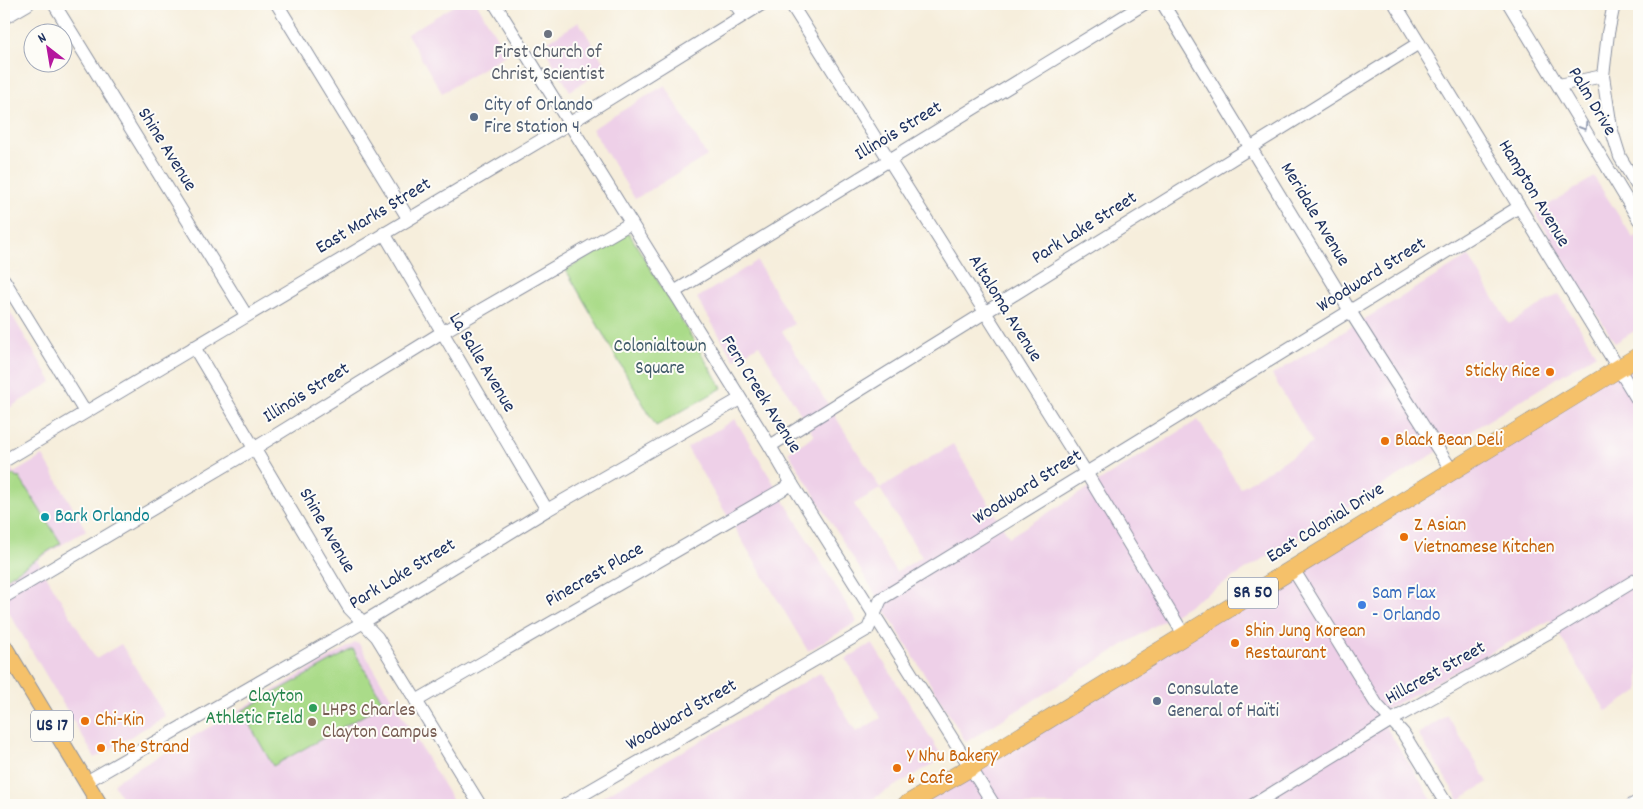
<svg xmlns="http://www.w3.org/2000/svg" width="1643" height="809" viewBox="0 0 1643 809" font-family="Dekko,sans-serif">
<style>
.built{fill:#eed0e8;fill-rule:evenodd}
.green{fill:#aadb89;stroke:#628574}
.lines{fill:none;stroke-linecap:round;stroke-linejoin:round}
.minor-casing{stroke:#888e9d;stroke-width:14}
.major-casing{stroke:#888e9d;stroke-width:17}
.highway-casing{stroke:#888e9d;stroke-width:19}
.minor{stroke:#fff;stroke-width:12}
.major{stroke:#f5c16b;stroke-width:15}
.highway{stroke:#f5c16b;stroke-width:18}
.oneway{stroke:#8d97ae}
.worship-dot{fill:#6b7280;stroke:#fdfcf7;stroke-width:2}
.service-dot{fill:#5c6f8a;stroke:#fdfcf7;stroke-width:2}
.food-dot{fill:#e8710a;stroke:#fdfcf7;stroke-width:2}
.culture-dot{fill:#0f9aa8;stroke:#fdfcf7;stroke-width:2}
.shop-dot{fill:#3f7fe0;stroke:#fdfcf7;stroke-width:2}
.leisure-dot{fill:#2e9e5b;stroke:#fdfcf7;stroke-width:2}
.education-dot{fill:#8d6e63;stroke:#fdfcf7;stroke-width:2}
.labels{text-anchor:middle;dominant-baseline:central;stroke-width:4;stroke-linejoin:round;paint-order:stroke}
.shield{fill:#fdfcf7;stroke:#5f6c8c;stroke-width:1}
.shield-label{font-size:18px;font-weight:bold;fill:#1b2f5e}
.worship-label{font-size:19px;fill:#5b616d;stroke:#fdfcf7}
.street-label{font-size:19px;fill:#1b2f5e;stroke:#fdfcf7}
.service-label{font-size:19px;fill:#4e5e75;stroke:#fdfcf7;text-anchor:start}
.park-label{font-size:19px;fill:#3f5a69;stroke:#fdfcf7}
.food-label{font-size:19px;fill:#c56008;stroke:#fdfcf7;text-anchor:start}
.culture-label{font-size:19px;fill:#0d838f;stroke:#fdfcf7;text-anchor:start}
.shop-label{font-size:19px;fill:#366cbe;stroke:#fdfcf7;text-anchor:start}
.leisure-label{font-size:19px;fill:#27864d;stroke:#fdfcf7;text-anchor:end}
.education-label{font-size:19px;fill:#785e54;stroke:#fdfcf7;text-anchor:start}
</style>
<rect width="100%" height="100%" fill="#fdfcf7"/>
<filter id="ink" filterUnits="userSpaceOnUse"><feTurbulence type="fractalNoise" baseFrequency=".02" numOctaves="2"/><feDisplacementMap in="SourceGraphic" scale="10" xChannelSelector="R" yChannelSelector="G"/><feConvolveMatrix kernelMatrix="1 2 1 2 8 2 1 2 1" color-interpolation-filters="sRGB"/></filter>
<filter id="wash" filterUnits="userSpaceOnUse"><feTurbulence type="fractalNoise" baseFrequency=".0096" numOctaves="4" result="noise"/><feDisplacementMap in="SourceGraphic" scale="20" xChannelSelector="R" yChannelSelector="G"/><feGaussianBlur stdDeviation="1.12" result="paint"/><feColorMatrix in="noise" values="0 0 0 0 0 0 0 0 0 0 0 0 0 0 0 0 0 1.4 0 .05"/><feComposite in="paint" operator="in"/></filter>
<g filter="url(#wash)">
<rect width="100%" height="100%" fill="#f6eedc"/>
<g class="built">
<path d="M457,4H477L507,54L442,93L407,34Z"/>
<path d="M579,22L607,68L570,91L542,45Z"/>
<path d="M665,85L707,156L635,199L592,129Z"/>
<path d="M1594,177L1633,238L1639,234V328L1615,343L1535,213Z"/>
<path d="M1469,256L1509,324L1559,294L1596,354L966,742L788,452L814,436L759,345L734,360L697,298L757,261L794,324L782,331L880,488L953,444L1009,537L1198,420L1240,488L1313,443L1272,375ZM880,489L922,557L896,572L854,504Z"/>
<path d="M4,302L52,382L4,411Z"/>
<path d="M1639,355V691L1606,711L1550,620L1378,714L1435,805H906Z"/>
<path d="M735,419L857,622L808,651L687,448Z"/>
<path d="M43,456L86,530L37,560L96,659L121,644L165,716L95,758L4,604V459L14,473Z"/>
<path d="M355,643L359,644L453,801L446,805H126L114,785L116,781Z"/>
<path d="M872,643L943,758L862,805H588L820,673L856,732L881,718L846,659Z"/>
<path d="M1447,715L1488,782L1459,800L1418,734Z"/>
</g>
<g class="green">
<path d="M629,233L722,388L656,426L566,270Z"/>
<path d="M14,474L16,478L19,477L61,543L4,580V480Z"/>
<path d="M353,649L384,704L273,766L242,711Z"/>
</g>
</g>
<g filter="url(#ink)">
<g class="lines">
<g class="minor-casing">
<g id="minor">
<path d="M54,4L246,315"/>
<path d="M277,4L408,218"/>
<path d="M495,4L770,446L792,484L994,805"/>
<path d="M735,4L743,15"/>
<path d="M791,4L1087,474L1184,635"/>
<path d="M1163,4L1350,311L1452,471"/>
<path d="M1395,4L1639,402"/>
<path d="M1509,4L1639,220"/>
<path d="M1614,4L1608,33L1603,76L1611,128L1620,157L1639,189"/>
<path d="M4,18L28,4"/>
<path d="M1559,85L1603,76"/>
<path d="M384,233L547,510"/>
<path d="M4,280L85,412"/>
<path d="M674,292L1144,4"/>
<path d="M194,347L349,608L377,637L480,805"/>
<path d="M770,446L1419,43"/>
<path d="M4,461L570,123L762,4"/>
<path d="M1293,569L1377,705L1403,733L1447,805"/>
<path d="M4,597L255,448L441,333L631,223"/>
<path d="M416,701L792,484"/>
<path d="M86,782L362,623L547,510L740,399"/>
<path d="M565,805L868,629L881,599L1519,207"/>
<path d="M1253,805L1390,721L1555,629L1639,578"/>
<path d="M1632,805L1639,801"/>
</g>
</g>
<g class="major-casing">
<path id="major" d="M4,646L100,805"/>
</g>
<g class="highway-casing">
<path id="highway" d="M906,805L971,767L1639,356"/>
</g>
<use href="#minor" class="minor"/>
<use href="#major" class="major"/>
<use href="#highway" class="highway"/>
</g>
<defs><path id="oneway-chevron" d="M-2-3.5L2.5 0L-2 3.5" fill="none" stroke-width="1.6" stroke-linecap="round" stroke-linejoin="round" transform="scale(1.25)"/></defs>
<use class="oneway" href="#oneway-chevron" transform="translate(1584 127) rotate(59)"/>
</g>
<circle class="worship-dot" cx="548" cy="34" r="5"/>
<g class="service-dot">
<circle cx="474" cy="117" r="5"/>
<circle cx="1157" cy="701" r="5"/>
</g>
<g class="food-dot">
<circle cx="1550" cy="372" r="5"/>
<circle cx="1385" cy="441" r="5"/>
<circle cx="1404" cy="537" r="5"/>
<circle cx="1235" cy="643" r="5"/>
<circle cx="85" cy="721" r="5"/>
<circle cx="101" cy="748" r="5"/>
<circle cx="897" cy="768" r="5"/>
</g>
<circle class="culture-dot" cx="45" cy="517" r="5"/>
<circle class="shop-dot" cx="1362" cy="605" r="5"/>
<circle class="leisure-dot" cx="313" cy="708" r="5"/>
<circle class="education-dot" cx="312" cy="722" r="5"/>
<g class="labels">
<g class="shield">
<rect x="1228" y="577.5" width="50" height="31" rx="4"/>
<rect x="31" y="710.5" width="42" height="31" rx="4"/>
</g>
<g class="shield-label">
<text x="1253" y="593">SR 50</text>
<text x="52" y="726">US 17</text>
</g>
<g class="worship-label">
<text x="548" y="53">First Church of<tspan x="548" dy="22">Christ, Scientist</tspan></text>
</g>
<g class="street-label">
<text transform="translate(1591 102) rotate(59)">Palm Drive</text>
<text transform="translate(899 132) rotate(-31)">Illinois Street</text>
<text transform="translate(166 150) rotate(58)">Shine Avenue</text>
<text transform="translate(1533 194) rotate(59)">Hampton Avenue</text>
<text transform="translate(1314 215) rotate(59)">Meridale Avenue</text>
<text transform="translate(374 217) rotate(-31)">East Marks Street</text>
<text transform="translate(1085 229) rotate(-32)">Park Lake Street</text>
<text transform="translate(1372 276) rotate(-32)">Woodward Street</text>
<text transform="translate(1004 309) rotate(58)">Altaloma Avenue</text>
<text transform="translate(481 363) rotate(59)">La Salle Avenue</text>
<text transform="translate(307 394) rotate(-32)">Illinois Street</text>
<text transform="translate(760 395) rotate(58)">Fern Creek Avenue</text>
<text transform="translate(1028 488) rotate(-32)">Woodward Street</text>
<text transform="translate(1326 524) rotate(-32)">East Colonial Drive</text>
<text transform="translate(326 531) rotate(60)">Shine Avenue</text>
<text transform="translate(403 575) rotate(-31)">Park Lake Street</text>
<text transform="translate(595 576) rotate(-30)">Pinecrest Place</text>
<text transform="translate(1436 674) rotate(-29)">Hillcrest Street</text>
<text transform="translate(682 716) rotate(-30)">Woodward Street</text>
</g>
<g class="service-label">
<text x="484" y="106">City of Orlando<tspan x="484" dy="22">Fire Station 4</tspan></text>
<text x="1167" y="690">Consulate<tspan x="1167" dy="22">General of Haïti</tspan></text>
</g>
<g class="park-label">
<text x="660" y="347">Colonialtown<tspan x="660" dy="22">Square</tspan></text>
</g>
<g class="food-label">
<text x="1540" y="372" text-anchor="end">Sticky Rice</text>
<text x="1395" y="441">Black Bean Deli</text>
<text x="1414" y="526">Z Asian<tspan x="1414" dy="22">Vietnamese Kitchen</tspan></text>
<text x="1245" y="632">Shin Jung Korean<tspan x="1245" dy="22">Restaurant</tspan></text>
<text x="95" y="721">Chi-Kin</text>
<text x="111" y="748">The Strand</text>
<text x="907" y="757">Y Nhu Bakery<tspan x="907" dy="22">&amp; Cafe</tspan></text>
</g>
<g class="culture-label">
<text x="55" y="517">Bark Orlando</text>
</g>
<g class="shop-label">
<text x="1372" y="594">Sam Flax<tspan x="1372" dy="22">- Orlando</tspan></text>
</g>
<g class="leisure-label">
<text x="303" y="697">Clayton<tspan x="303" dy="22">Athletic FIeld</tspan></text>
</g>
<g class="education-label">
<text x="322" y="711">LHPS Charles<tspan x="322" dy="22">Clayton Campus</tspan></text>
</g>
</g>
<rect width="1643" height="809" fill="none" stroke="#fdfcf7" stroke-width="20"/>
<g transform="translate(48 48) rotate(329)"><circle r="24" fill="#fdfcf7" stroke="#a3aaba"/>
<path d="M0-4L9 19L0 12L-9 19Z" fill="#b5179e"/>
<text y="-8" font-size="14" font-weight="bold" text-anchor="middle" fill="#1b2f5e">N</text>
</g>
</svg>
